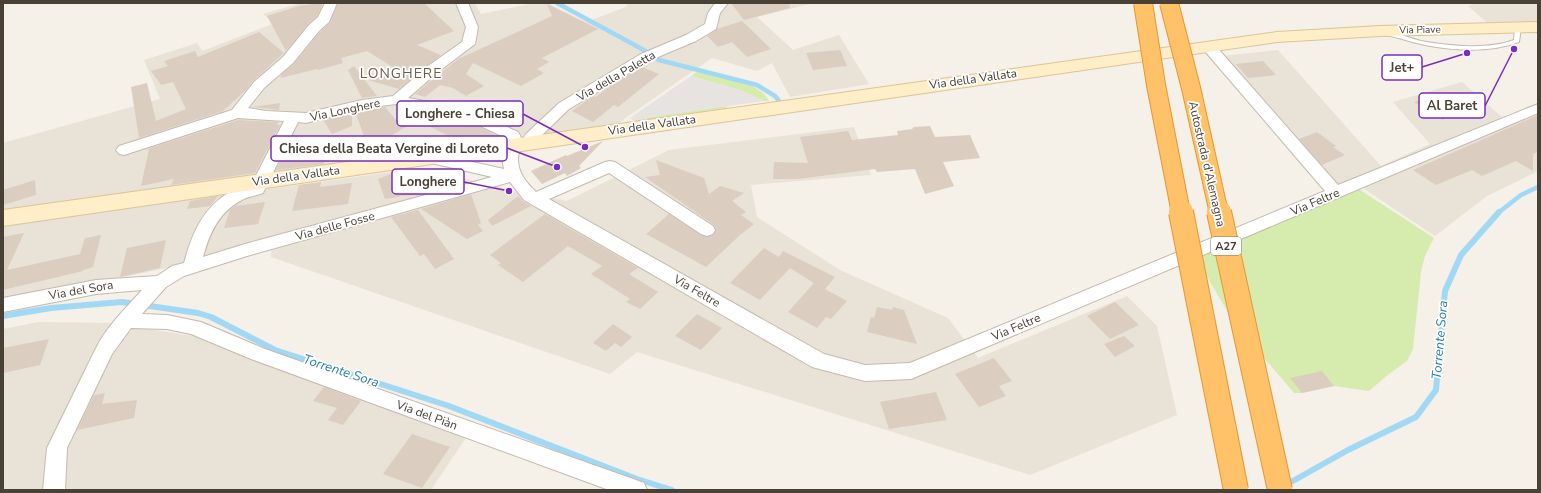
<svg xmlns="http://www.w3.org/2000/svg" width="1541" height="493" viewBox="0 0 1541 493" font-family="'Nunito Sans',sans-serif">
<style>
.residential{fill:#e9e2d6}
.green{fill:#d5ecae}
.parking{fill:#e6e3e0}
.lines{fill:none;stroke-linecap:round;stroke-linejoin:round}
.stream-far1{stroke:#a1d9f5;stroke-width:4.5}
.stream{stroke:#a1d9f5;stroke-width:6}
.building{fill:#dbcec0}
.service-casing{stroke:#c4baad;stroke-width:2}
.minor-casing{stroke:#c4baad;stroke-width:2}
.secondary-casing{stroke:#dbc497;stroke-width:2}
.service{fill:#fff;fill-rule:evenodd}
.minor{fill:#fff;fill-rule:evenodd}
.secondary{fill:#ffeec8;fill-rule:evenodd}
.motorway-bridge-far1-casing{stroke:#e8962f;stroke-width:20;stroke-linecap:butt}
.motorway-bridge-casing{stroke:#e8962f;stroke-width:26;stroke-linecap:butt}
.motorway-bridge-far1{stroke:#ffc269;stroke-width:18}
.motorway-bridge{stroke:#ffc269;stroke-width:24}
.labels{text-anchor:middle;dominant-baseline:central;stroke-width:3.5;stroke-linejoin:round;paint-order:stroke}
.far-street-label{font-size:10px;fill:#494036;stroke:#fff}
.shield{fill:#fff;stroke:#807972;stroke-width:1}
.shield-label{font-size:11px;font-weight:bold;fill:#494036}
.street-label{font-size:12px;fill:#494036;stroke:#fff}
.water-label{font-size:13px;font-style:italic;fill:#257dac;stroke:#fff}
.quarter-label{font-size:14px;letter-spacing:1px;fill:#6d5d4c;stroke:#fff}
.leader{fill:none;stroke:#7b2cbf;stroke-width:1.5}
.callout-dot{fill:#7b2cbf;stroke:#fff;stroke-width:1.5}
.callout{fill:#fff;stroke:#7b2cbf;stroke-width:1.5}
.callout-label{font-size:13px;text-anchor:middle;font-weight:bold;fill:#494036}
</style>
<rect width="100%" height="100%" fill="#f5f0e8"/>
<g class="residential">
<path d="M301,3H475L481,14L534,3H547L586,22L626,7L627,3H814L757,17L793,50L839,35L869,84L790,97L772,63L757,71L712,58L611,128L3,215V143L160,99L144,60L197,43L202,51L275,23L263,14Z"/>
<path d="M1477,3H1538V23L1490,25L1468,6Z"/>
<path d="M1278,50L1381,166L1430,144L1393,102L1462,82L1511,125L1538,113V171L1487,196L1435,236L1351,180L1335,187L1222,56Z"/>
<path d="M854,127L871,175L751,185L757,217L840,270L948,318L978,358L1127,296L1157,326L1177,415L1030,475L637,352L610,374L271,257L272,246L3,302V227L81,214L422,168L520,192L567,201L669,150Z"/>
<path d="M39,322L111,323L193,336L325,382L467,436L431,490H3V329Z"/>
</g>
<g class="green">
<path d="M701,69C718,74 762,83 769,101H764L740,90L691,76Z"/>
<path d="M727,106L726,110L637,123L650,117Z"/>
<path d="M1357,188L1434,238L1425,256L1421,272L1413,349L1407,361L1389,374L1369,391L1334,386L1302,393H1294L1233,321L1195,256Z"/>
</g>
<path class="parking" d="M691,76L740,90L764,101L650,117L637,123L630,118Z"/>
<g class="lines">
<g class="stream-far1">
<path d="M557,3L642,49L659,60L757,85L775,96L780,102"/>
<path d="M1498,213L1521,195L1538,187"/>
</g>
<g class="stream">
<path d="M3,316L51,308L122,302L198,313L211,317L275,350L449,406L637,479L672,490"/>
<path d="M1284,486L1348,450L1416,417L1436,390L1445,291L1461,255L1499,212"/>
</g>
</g>
<g class="building">
<path d="M319,3H323L317,16L308,24L286,51L267,16L299,6Z"/>
<path d="M338,3H424L454,31L417,45L441,55L399,89L368,80L399,71L367,51L341,58L343,63L318,70L317,69L281,78V75L294,64L320,32L330,23Z"/>
<path d="M731,3H789L790,8L744,20Z"/>
<path d="M547,4L598,29L542,58L549,62L537,69L544,73L521,86L473,63L466,74L484,86L466,96L453,88L440,85L425,97L415,94L458,59L552,16Z"/>
<path d="M742,21L771,49L747,57L732,42L718,47L707,36L717,29Z"/>
<path d="M259,32L284,53L253,81L246,90L223,111L139,138L131,87L147,83L156,121L186,109L173,82L161,85L151,71L168,66L164,61L195,51L198,57Z"/>
<path d="M840,50L847,66L813,70L806,53Z"/>
<path d="M1263,61L1276,75L1248,78L1236,64Z"/>
<path d="M354,66L377,96L362,98L348,70Z"/>
<path d="M642,67L659,74L618,107L614,105L593,122L572,111L587,100L594,96L596,97L610,86Z"/>
<path d="M1442,92L1470,110L1442,120L1414,102Z"/>
<path d="M280,103L279,110L253,107Z"/>
<path d="M385,107L395,119L407,126L371,148L364,136L355,111Z"/>
<path d="M352,112V126L332,134L323,120Z"/>
<path d="M1538,115V152L1533,154V171L1516,161L1482,176L1472,170L1436,185L1413,170Z"/>
<path d="M452,116L459,117L497,136L490,140L481,142L471,137L462,143L431,127Z"/>
<path d="M238,120L278,122L277,125H280L255,173L171,185L174,179L141,186L149,149H147Z"/>
<path d="M930,126L935,137L970,135L980,158L943,162L954,186L925,194L915,169L877,172L875,169L798,179H773L774,162L808,163L800,137L848,131L852,140L898,135L897,131L912,129L914,127Z"/>
<path d="M1317,132L1336,146L1333,147L1345,155L1322,165L1299,139Z"/>
<path d="M603,141L579,166L581,168L567,176L565,173L542,184L531,171L566,155L567,156Z"/>
<path d="M326,149L324,164L276,170L283,155Z"/>
<path d="M656,160L704,178L709,194L720,186L744,193L732,201L746,212L741,215L754,224L740,235L706,267L646,234L669,214L701,235L707,237L713,235L716,231L714,225L645,177L660,175Z"/>
<path d="M394,173L395,176L407,173L414,195L403,196L401,195L400,197L385,199L378,179Z"/>
<path d="M443,174L448,187L416,196L413,183Z"/>
<path d="M35,180L36,195L3,205V190Z"/>
<path d="M321,182L320,187L352,183L348,204L292,211L299,185Z"/>
<path d="M471,194L481,223L478,225L483,231L467,239L421,209Z"/>
<path d="M218,196L210,206L187,209L190,201Z"/>
<path d="M518,196L523,201L531,206L492,226L488,220Z"/>
<path d="M265,202L258,224L224,228L230,210L235,206Z"/>
<path d="M418,210L454,259L435,269L424,254L420,256L391,217Z"/>
<path d="M545,214L638,268L629,274L658,292L640,309L626,302L630,299L591,274L602,266L568,246L523,282L498,265L501,263L490,255Z"/>
<path d="M24,233L7,270L80,254L85,238L101,235L93,267L83,270V271L3,290V237Z"/>
<path d="M166,240L160,268L120,277L127,248Z"/>
<path d="M764,248L779,257L783,251L835,277L825,289L847,301L831,319L826,317L817,328L788,312L814,283L790,268L760,300L730,283Z"/>
<path d="M1115,302L1139,325L1110,339L1087,316Z"/>
<path d="M877,307L892,310L893,307L904,310L917,344L867,332L871,317L874,318Z"/>
<path d="M697,314L722,328L701,350L675,336Z"/>
<path d="M613,324L632,337L621,347L615,343L606,351L593,343Z"/>
<path d="M1124,336L1135,346L1115,357L1104,344Z"/>
<path d="M49,339L40,365L3,373V348Z"/>
<path d="M994,358L1012,381L999,386L1006,396L979,407L955,374Z"/>
<path d="M1322,371L1334,386L1302,393L1290,378Z"/>
<path d="M324,387L361,401L343,425L328,420L337,408L313,401Z"/>
<path d="M936,392L947,420L889,429L880,402Z"/>
<path d="M105,393L102,404L137,400L134,418L77,430L94,395Z"/>
<path d="M412,434L450,447L422,488L383,474Z"/>
</g>
<g class="lines">
<g class="service-casing">
<path id="service" d="M1518,25L1521,27L1519,42C1484,55 1437,50 1402,39C1396,37 1387,36 1382,32L1385,30C1397,33 1409,38 1421,41C1448,46 1488,50 1514,40L1515,27Z"/>
</g>
<g class="minor-casing">
<g id="minor">
<path d="M325,3H337L329,22L319,31L293,63L264,88L248,108L266,111L306,113L362,100L393,96L428,66L462,42L466,27L456,3H468L478,27L475,44L438,72L408,98L468,109L518,132C526,144 518,148 518,159C518,174 527,183 536,192L605,162L610,161L615,162L713,226L715,230L713,234L707,236L701,234L609,173L549,199L824,354L865,365L910,363L1325,191L1203,49L1201,46L1203,43H1213L1338,185L1538,104V113L911,379L865,381L812,367L524,200L510,182L247,256L184,276L166,287L142,314L167,315L201,322L265,349L636,480L644,483L647,490H609L251,359L191,334L167,329L131,328L112,354L67,448L65,490H43L47,448L95,350C106,327 125,309 142,290L96,294L3,312V298L96,280L157,276L172,266L184,263C192,234 203,207 230,192C237,189 244,189 251,185L284,121L238,118L124,155L119,154L116,150L119,146L232,110L254,82L283,57L309,25L318,17ZM397,104L459,116L506,138L507,144L502,158L504,169L428,152L423,153L420,157L423,161L492,177L245,244L203,257C210,232 219,212 242,200C248,196 256,196 263,193L298,122L306,123L362,108Z"/>
<path d="M715,3H728L720,13L716,29L696,41L651,60L569,109L539,138L536,145L531,147L526,145C523,141 523,138 526,134L559,103L641,54L686,35L705,24L708,13Z"/>
</g>
</g>
<g class="secondary-casing">
<path id="secondary" d="M1538,22V32L1380,36L1277,42L3,226V210L1277,32L1380,26Z"/>
</g>
<use href="#service" class="service"/>
<use href="#minor" class="minor"/>
<use href="#secondary" class="secondary"/>
<g class="motorway-bridge-far1-casing">
<g id="motorway-bridge-far1">
<path d="M1143,3L1156,85L1181,213"/>
<path d="M1169,3L1191,88L1219,213"/>
</g>
</g>
<g class="motorway-bridge-casing">
<g id="motorway-bridge">
<path d="M1181,212L1236,490"/>
<path d="M1219,212L1280,490"/>
</g>
</g>
<use href="#motorway-bridge-far1" class="motorway-bridge-far1"/>
<use href="#motorway-bridge" class="motorway-bridge"/>
</g>
<g class="labels">
<g class="far-street-label">
<text transform="translate(1420 30) rotate(-1)">Via Piave</text>
</g>
<rect class="shield" x="1211" y="237" width="30" height="18" rx="3"/>
<g class="shield-label">
<text x="1226" y="246">A27</text>
</g>
<g class="street-label">
<text transform="translate(616 76) rotate(-30)">Via della Paletta</text>
<text transform="translate(973 79) rotate(-8)">Via della Vallata</text>
<text transform="translate(345 110) rotate(-12)">Via Longhere</text>
<text transform="translate(652 125) rotate(-8)">Via della Vallata</text>
<text transform="translate(1207 164) rotate(77)">Autostrada d'Alemagna</text>
<text transform="translate(296 176) rotate(-8)">Via della Vallata</text>
<text transform="translate(1315 202) rotate(-23)">Via Feltre</text>
<text transform="translate(335 226) rotate(-15)">Via delle Fosse</text>
<text transform="translate(81 290) rotate(-10)">Via del Sora</text>
<text transform="translate(697 291) rotate(30)">Via Feltre</text>
<text transform="translate(1016 327) rotate(-23)">Via Feltre</text>
<text transform="translate(427 415) rotate(20)">Via del Piàn</text>
</g>
<g class="water-label">
<text transform="translate(1440 340) rotate(-85)">Torrente Sora</text>
<text transform="translate(341 371) rotate(18)">Torrente Sora</text>
</g>
<g class="quarter-label">
<text x="401" y="73">LONGHERE</text>
</g>
</g>
<path class="leader" d="M1467 53L1422 67M1514 49L1485 106M585 147L523 114M557 167L507 148M509 191L464 182"/>
<g class="callout-dot">
<circle cx="1467" cy="53" r="4"/>
<circle cx="1514" cy="49" r="4"/>
<circle cx="585" cy="147" r="4"/>
<circle cx="557" cy="167" r="4"/>
<circle cx="509" cy="191" r="4"/>
</g>
<g class="callout">
<rect x="1382" y="55" width="40" height="25" rx="4"/>
<rect x="1419" y="93" width="66" height="25" rx="4"/>
<rect x="397" y="101" width="126" height="25" rx="4"/>
<rect x="271" y="136" width="236" height="25" rx="4"/>
<rect x="392" y="169" width="72" height="25" rx="4"/>
</g>
<g class="callout-label">
<text x="1402" y="72">Jet+</text>
<text x="1452" y="110">Al Baret</text>
<text x="460" y="118">Longhere - Chiesa</text>
<text x="389" y="153">Chiesa della Beata Vergine di Loreto</text>
<text x="428" y="186">Longhere</text>
</g>
<rect width="1541" height="493" fill="none" stroke="#494036" stroke-width="8"/>
</svg>
